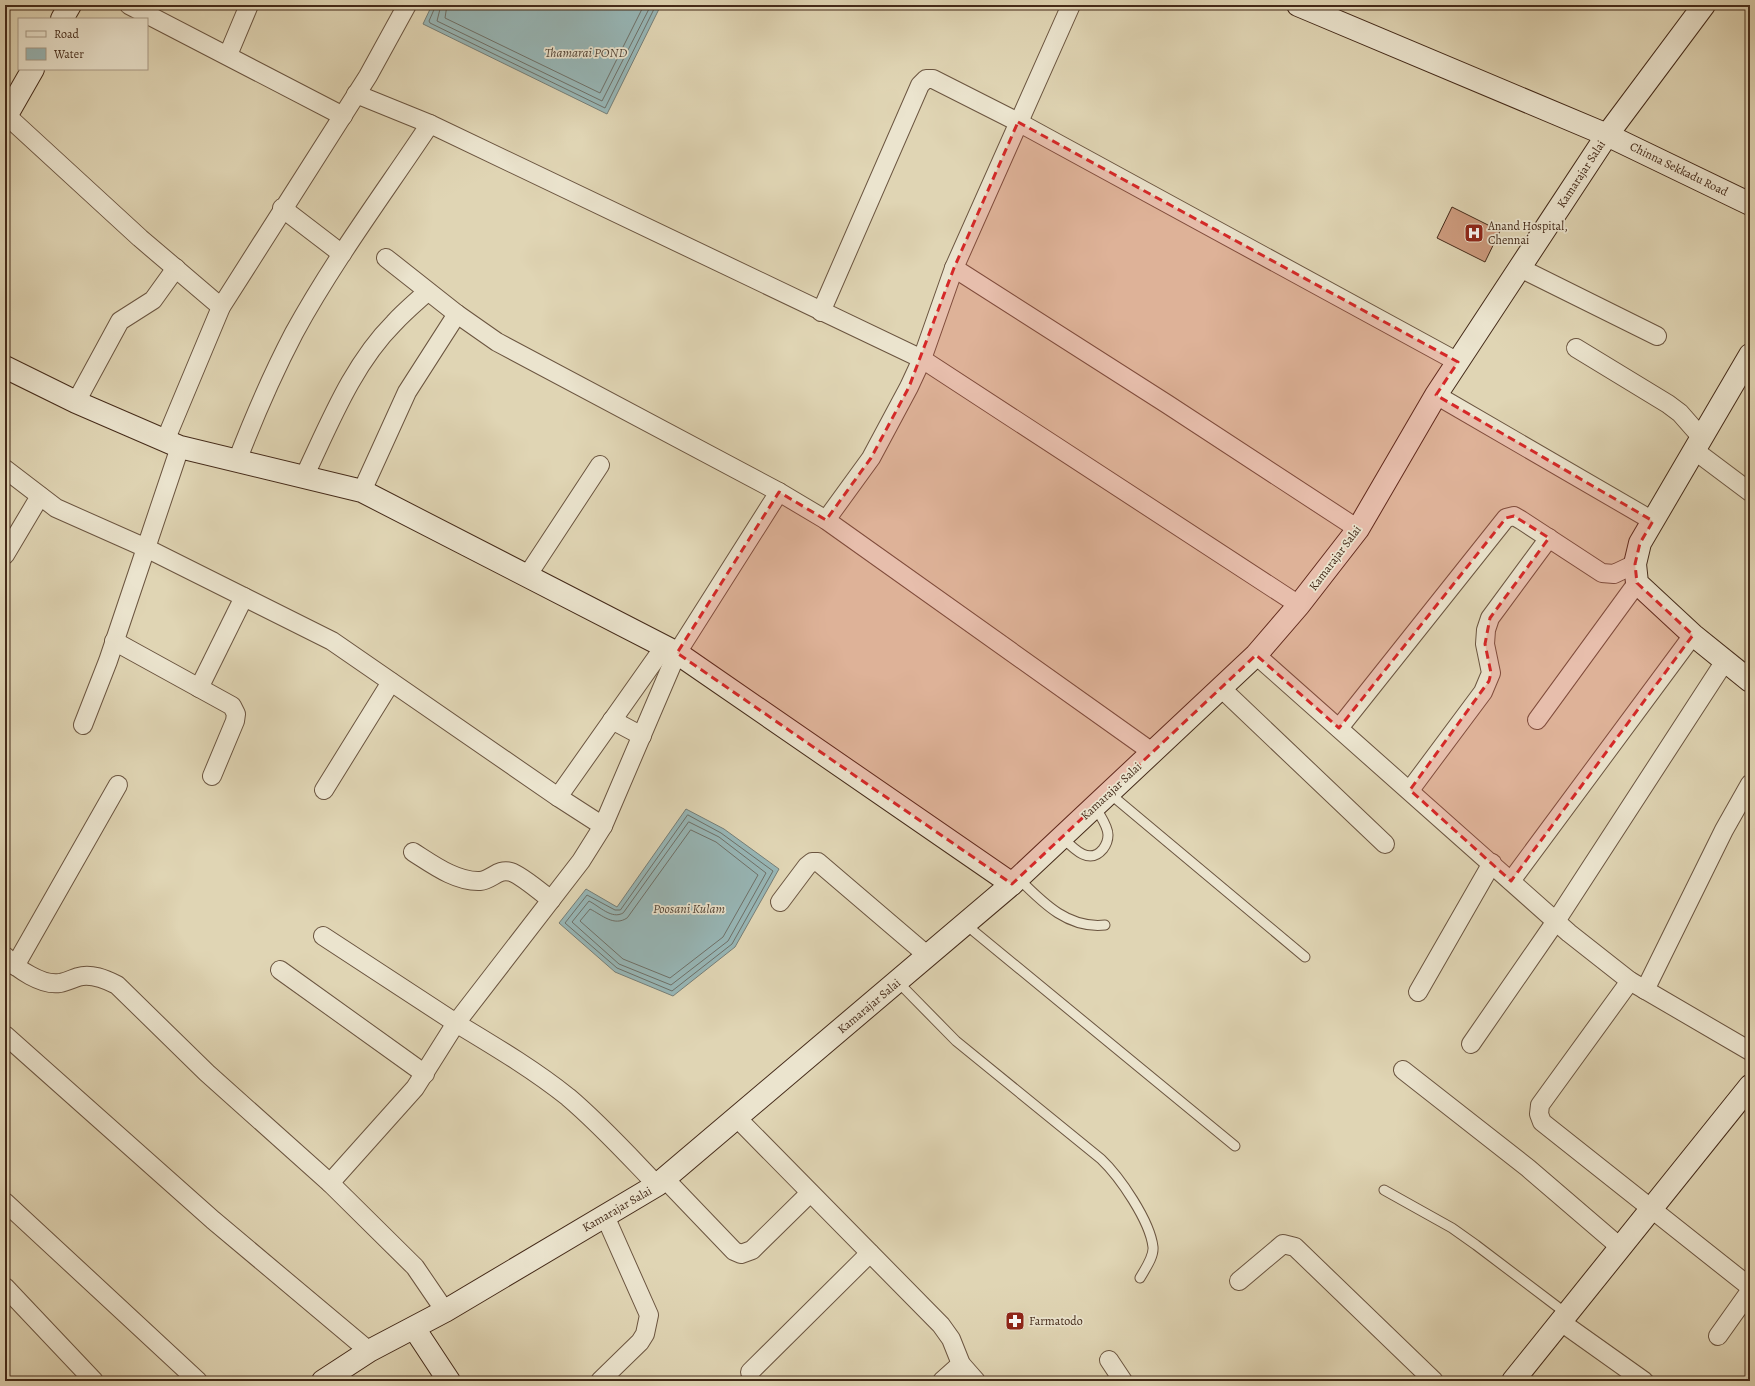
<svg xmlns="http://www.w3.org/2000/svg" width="1755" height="1386" viewBox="0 0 1755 1386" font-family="Alegreya,serif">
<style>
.water{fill:#97b6b6;stroke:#767e77}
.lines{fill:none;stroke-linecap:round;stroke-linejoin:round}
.shore{stroke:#6e7068;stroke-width:1}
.building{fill:#ce9c7f;stroke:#442a19}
.lane-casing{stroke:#6b5540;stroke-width:11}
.street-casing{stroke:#6b5540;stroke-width:20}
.secondary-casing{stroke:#442a19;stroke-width:24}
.lane{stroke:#ebe4ce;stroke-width:9}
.street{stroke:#ebe4ce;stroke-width:18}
.secondary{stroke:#ebe4ce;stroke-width:22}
.marked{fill:#d62828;fill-opacity:0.2;stroke:#d62828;stroke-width:3;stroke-dasharray:8 5;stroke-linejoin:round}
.labels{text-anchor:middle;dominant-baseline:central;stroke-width:3.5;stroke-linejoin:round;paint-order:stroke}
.street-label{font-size:12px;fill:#442a19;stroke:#ebe4ce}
.poi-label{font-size:12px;fill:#442a19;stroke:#ebe4ce;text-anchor:start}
.water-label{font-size:13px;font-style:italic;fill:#554638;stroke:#ebe4ce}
</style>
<rect width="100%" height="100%" fill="#e0d5b4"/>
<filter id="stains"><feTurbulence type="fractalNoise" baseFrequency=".005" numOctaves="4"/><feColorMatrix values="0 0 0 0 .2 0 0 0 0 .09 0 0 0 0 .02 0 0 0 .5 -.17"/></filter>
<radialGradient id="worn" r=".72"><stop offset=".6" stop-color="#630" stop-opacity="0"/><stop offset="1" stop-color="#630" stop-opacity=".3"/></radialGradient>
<g class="water">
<path d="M432,5H661L607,114L423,24Z"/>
<path d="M686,809L724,829L779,869L735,947L673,996L615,972L559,923L586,889L617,907Z"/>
</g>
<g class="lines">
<g class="shore">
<path d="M436,5L429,21L430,23L605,108L656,5"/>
<path d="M441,5L437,21L602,101L651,5"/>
<path d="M447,5L445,18L600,93L644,5"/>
<path d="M688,815L721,833L773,871L732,944L672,991L617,968L565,923L587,895L615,910H620Z"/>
<path d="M689,822L719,837L766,873L728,941L671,985L619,964L572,922L589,901C599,906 612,920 623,913Z"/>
<path d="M691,830L716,842L758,875L723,937L670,978L623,959L580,921L590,909C602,915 614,927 627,918Z"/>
</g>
</g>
<path class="building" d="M1452,207L1500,231L1485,262L1437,238Z"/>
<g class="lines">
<g class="lane-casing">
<g id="lane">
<path d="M1109,793L1305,957"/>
<path d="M1062,837C1073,848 1089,866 1103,849C1106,845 1108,840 1108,835C1108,825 1099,815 1095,806"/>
<path d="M1018,878C1043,903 1068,929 1105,925"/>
<path d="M965,924L1235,1146"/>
<path d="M897,981L956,1041L1101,1159C1120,1177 1150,1221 1153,1247C1154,1257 1145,1269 1140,1278"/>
<path d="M1384,1190L1452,1228L1476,1245L1567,1314"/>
</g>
</g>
<g class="street-casing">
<g id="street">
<path d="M129,5L343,116"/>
<path d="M228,55L249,5"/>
<path d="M356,94L430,124L922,359L1299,605"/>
<path d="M5,114L140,238L221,307"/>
<path d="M282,208L342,254"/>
<path d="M386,258L457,314L497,342L779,492L826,520L1152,752"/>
<path d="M954,268L1167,404L1358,529"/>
<path d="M1520,268L1657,336"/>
<path d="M821,312L920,85L926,79H933L1018,122L1458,362"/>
<path d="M1576,348L1668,404L1680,413L1702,438"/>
<path d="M1436,395L1653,521"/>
<path d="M76,402L120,321L153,300L176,268"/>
<path d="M165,441L221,307L368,76L407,5"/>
<path d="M1694,450L1750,492"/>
<path d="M237,461C254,417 272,375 294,333C334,260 384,193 430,124"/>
<path d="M5,469L56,508L146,548L180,447"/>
<path d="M304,477C329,425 352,365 394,323C404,312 416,302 427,292"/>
<path d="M362,491L407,392L457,314"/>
<path d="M826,520L871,458L909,387L922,359L954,268L1071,5"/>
<path d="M5,555L40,496"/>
<path d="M527,576L600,465"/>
<path d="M114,641L232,706L236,714L235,721L212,776"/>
<path d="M1256,655L1569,933L1630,981L1750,1051"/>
<path d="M199,688L244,597"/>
<path d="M1221,688L1385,844"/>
<path d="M612,720L642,736"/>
<path d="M1537,720L1637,583"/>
<path d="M83,725L108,661L146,548L332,641L558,797L664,647"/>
<path d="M1339,728L1506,518L1514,516L1521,520L1602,573L1614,574L1635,564"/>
<path d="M324,790L391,682"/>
<path d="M1410,790L1483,692L1491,673L1485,644L1486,630L1490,618L1549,538"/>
<path d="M558,797L603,826"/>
<path d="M413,852C432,864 456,882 480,881C492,880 498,868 511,872C521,875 542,893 551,900"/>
<path d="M1511,881L1693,635"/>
<path d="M780,902L807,866L812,862H818L928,956"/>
<path d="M323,936L456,1023L581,861L603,826L677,653L779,492"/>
<path d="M5,956C17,969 42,986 60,983C66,982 72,979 78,977C91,973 105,979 117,985L207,1073L330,1183L415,1267L445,1311"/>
<path d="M15,966L118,785"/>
<path d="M280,970L425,1074"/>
<path d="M1630,981L1540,1105L1539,1114L1542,1122L1750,1287"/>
<path d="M1645,990L1724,830L1750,784"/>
<path d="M1418,992L1492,863"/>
<path d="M5,1035L213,1220L369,1351"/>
<path d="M1471,1044L1556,921L1725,661"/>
<path d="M1403,1070L1528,1168L1620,1247"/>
<path d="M737,1118L941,1325L951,1339L961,1364L976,1381"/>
<path d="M665,1179L734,1251L741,1254L752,1250L810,1193"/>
<path d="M330,1183L415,1088L456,1023C494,1046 533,1069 568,1097C600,1124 628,1155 657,1185"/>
<path d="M5,1202L198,1381"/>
<path d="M1239,1281L1283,1244L1295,1247L1434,1381"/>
<path d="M5,1287L94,1381"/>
<path d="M1561,1322L1644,1381"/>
<path d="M1718,1336L1750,1291"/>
<path d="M1109,1360L1123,1381"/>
<path d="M750,1372L870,1253"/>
<path d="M600,1381L640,1342L645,1334L649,1315L605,1216"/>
<path d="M942,1381L961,1364"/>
</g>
</g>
<g class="secondary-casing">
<g id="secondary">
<path d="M1298,5L1607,135L1750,204"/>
<path d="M62,19L70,5"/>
<path d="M5,118L33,69"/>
<path d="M1750,355L1640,543L1635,564L1637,583L1693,635L1750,681"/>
<path d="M5,367L76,402L180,447L362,491L677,653L1012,884"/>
<path d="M414,1328L449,1381"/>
<path d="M323,1381L369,1351L445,1311L657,1185L1012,884L1256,655L1299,605L1358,529L1436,395L1607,135L1704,5"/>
<path d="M1513,1381L1750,1086"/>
</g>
</g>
<use href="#lane" class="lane"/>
<use href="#street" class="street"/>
<use href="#secondary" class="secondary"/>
</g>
<path class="marked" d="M1018,122L1458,362L1436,395L1653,521L1640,543L1635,564L1637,583L1693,635L1511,881L1410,790L1489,681L1491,673L1485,644L1490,618L1549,538L1514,516L1506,518L1339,728L1256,655L1012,884L677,653L779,492L826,520L871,458L909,387L954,268Z"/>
<defs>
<g id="hospital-square" transform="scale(1)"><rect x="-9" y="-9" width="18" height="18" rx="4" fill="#8f2418" stroke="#ebe4ce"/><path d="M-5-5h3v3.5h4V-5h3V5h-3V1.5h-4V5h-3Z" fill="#fff"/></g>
<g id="pharmacy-square" transform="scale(1)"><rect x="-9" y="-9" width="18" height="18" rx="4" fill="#8f2418" stroke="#ebe4ce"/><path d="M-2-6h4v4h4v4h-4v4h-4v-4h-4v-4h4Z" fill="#fff"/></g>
</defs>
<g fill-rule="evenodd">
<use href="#hospital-square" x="1474" y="233"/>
<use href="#pharmacy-square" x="1015" y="1321"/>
</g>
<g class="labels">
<g class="street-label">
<text transform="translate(1679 169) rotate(26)">Chinna Sekkadu Road</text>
<text transform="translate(1581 174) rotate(-57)">Kamarajar Salai</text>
<text transform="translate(1335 558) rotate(-53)">Kamarajar Salai</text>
<text transform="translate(1111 791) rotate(-43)">Kamarajar Salai</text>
<text transform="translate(869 1006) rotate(-40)">Kamarajar Salai</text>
<text transform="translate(617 1209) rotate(-30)">Kamarajar Salai</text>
</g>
<g class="poi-label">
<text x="1488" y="226">Anand Hospital,<tspan x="1488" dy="14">Chennai</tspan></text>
<text x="1029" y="1321">Farmatodo</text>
</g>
<g class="water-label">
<text x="586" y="52">Thamarai POND</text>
<text x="689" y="908">Poosani Kulam</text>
</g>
</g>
<rect width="1755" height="1386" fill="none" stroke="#e0d5b4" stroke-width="20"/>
<rect x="6" y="6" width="1743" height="1374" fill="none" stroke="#442a19" stroke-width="2"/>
<rect x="10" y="10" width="1735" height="1366" fill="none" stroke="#442a19"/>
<rect x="18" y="18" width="130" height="52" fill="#ebe4ce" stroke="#a89a86"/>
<rect x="26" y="31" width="20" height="6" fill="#ebe4ce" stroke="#a89a86"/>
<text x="54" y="38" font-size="12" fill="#442a19">Road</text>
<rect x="26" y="48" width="20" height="12" fill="#97b6b6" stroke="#a89a86"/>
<text x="54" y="58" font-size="12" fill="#442a19">Water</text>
<rect width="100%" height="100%" filter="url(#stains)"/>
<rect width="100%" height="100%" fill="url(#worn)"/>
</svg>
